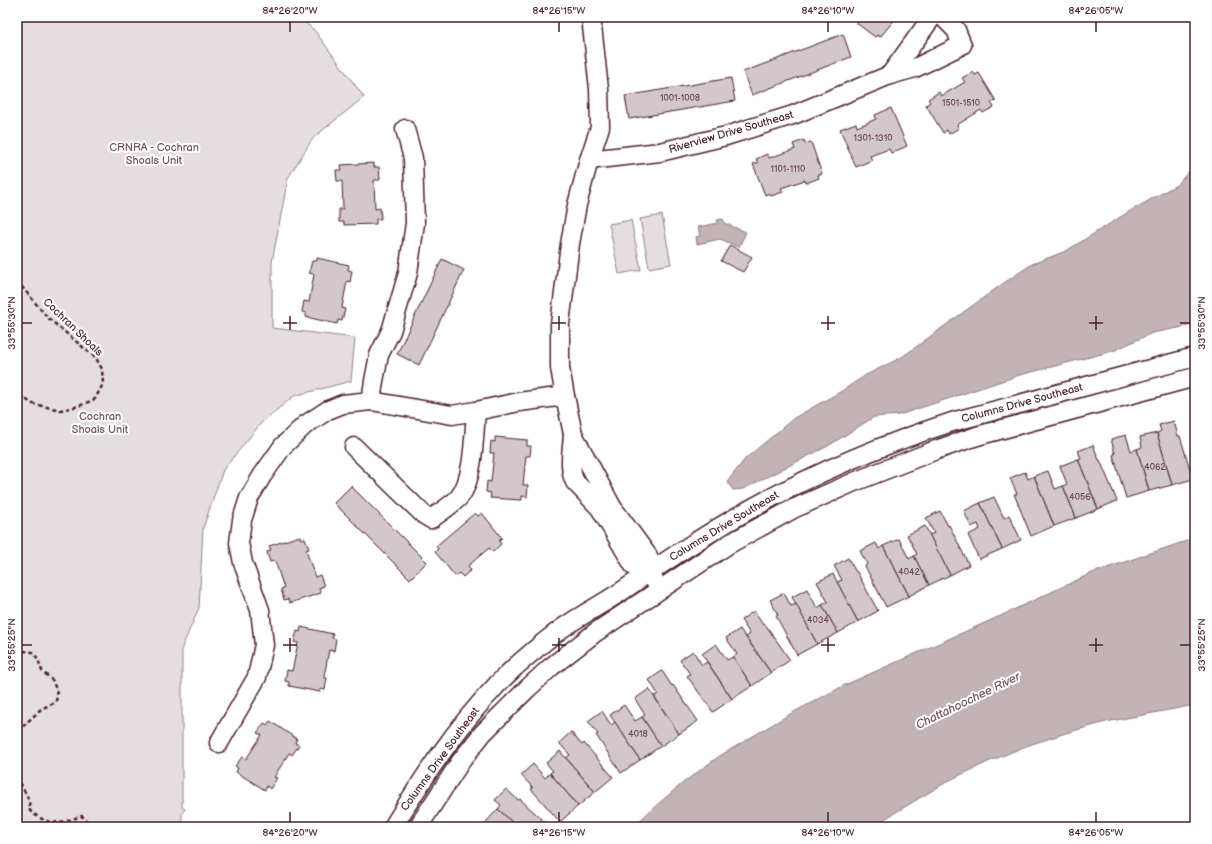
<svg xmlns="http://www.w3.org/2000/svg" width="1212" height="844" viewBox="0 0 1212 844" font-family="'Balsamiq Sans',sans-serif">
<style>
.green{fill:#e5dee0;stroke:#987e86}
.water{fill:#c1b3b6;stroke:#91787e}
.building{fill:#d2c7cb;stroke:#4a1f2b}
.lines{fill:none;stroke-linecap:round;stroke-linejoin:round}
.minor-casing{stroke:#4a1f2b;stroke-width:21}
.path{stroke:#4a1f2b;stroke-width:2.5;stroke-dasharray:4 3;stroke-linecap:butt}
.minor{stroke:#fff;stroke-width:18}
.ticks{fill:none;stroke:#4a1f2b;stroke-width:1.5}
.labels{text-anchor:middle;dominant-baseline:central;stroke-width:4;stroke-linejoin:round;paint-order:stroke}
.number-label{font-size:9px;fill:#6c4953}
.street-label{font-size:11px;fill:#4a1f2b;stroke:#fff}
.park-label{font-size:11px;fill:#714f58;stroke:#fff}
.water-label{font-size:12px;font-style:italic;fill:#74535c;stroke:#fff}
.neatline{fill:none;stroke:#4a1f2b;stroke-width:1.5}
.ticks-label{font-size:10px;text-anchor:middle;fill:#4a1f2b}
</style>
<rect width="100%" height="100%" fill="#fff"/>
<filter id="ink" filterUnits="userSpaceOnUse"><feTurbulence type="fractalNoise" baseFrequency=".025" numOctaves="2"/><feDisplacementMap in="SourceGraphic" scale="8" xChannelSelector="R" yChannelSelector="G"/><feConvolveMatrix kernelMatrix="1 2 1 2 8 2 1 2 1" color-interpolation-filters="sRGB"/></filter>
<g filter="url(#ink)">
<g class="green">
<path d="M17,17H299L314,30L364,97L313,138L288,178L272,262V328L355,338L351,381L294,396L262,422L223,470L203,528L199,608L182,647V807L185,809L182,813V827H17Z"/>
<path d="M662,215L671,264L649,268L640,219Z"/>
<path d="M631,220L641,270L619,274L609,224Z"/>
</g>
<g class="water">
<path d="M1195,164V321L1194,325L1152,333L1113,351L1020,375L899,415L874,417L828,446L743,489L733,490L727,482L745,459L794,418L840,392L866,375L902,357L998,287L1032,264L1066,251L1130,211L1178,184Z"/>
<path d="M723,219L724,223L746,232L739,247L720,239L697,244L696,237L700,236L698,227L718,223L717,220Z"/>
<path d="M1195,538V705L1106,722L1066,733L1026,746L988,762L950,780L871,827H633L652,809L684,782L718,757L790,714L845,685L998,617L1092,573Z"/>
</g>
<g class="building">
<path d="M856,17H897L880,37L877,35L875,37L855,22L857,19L855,18Z"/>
<path d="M843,34L851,57L752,95L743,72Z"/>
<path d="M973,72L975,75L979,73L996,101L991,103L994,107L983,113L981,110L957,125L959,128L949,134L947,130L943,133L926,105L930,102L928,99L939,92L941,96L965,82L962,78Z"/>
<path d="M731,78L735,101L629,119L625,96Z"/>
<path d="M891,108L907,146L891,153L889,149L870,156L872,160L856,167L840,129L856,123L857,127L876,119L875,115Z"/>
<path d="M804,140L805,144L811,142L822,174L818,175L819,178L806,183L805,180L781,188L783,192L771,196L770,193L765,195L753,164L758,163L756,159L767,154L769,158L795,149L793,144Z"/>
<path d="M374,163V167H379L380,180H374L375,209L380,208L381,219H376V224L344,225V222H339V209H343L342,181H337L336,170H342L341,165Z"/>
<path d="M730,245L752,257L743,272L721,261Z"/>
<path d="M317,258L349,265L348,270L352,271L350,282L347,281L342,308L345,309L342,321L338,320L337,324L306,317V313L302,312L304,301L309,302L314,274L309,273L312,261H317Z"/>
<path d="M442,259L464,270L419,365L397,354Z"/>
<path d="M1174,421L1178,436H1180L1193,479L1172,485L1157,433L1161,431L1159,425Z"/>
<path d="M1157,433L1172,485L1149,491L1137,449L1142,447L1140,437Z"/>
<path d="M1126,435L1131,451L1137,449L1149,491L1126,498L1113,455L1115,454L1111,439Z"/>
<path d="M495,437L527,440V446H531L530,456H526L523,485H528L527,497L522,496V500L490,498L491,493L486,492L487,481L491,482L494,453H490L491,441L495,442Z"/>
<path d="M1093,445L1099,460H1100L1117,501L1098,509L1078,459L1081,458L1078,451Z"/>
<path d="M1078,459L1098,509L1076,518L1063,486L1067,484L1060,466Z"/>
<path d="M1048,471L1055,489L1063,486L1076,518L1054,526L1034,476Z"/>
<path d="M1025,472L1028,479L1034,476L1054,526L1031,536L1014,494H1017L1010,478Z"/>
<path d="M351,486L427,562L410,579L334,503Z"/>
<path d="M994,497L1004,518L1009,515L1021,540L1002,549L980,503Z"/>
<path d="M980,503L1002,549L979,559L968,535L980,529L978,524L971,527L964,511Z"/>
<path d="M940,511L948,526L949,525L969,565L950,575L929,535L934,533L926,518Z"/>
<path d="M475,513L478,516L482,513L502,538L499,541L501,544L493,552L489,548L468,566L471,570L463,577L459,573L455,576L435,552L438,549L436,546Z"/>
<path d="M925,526L950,575L929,585L914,556L917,554L907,535Z"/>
<path d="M300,536L301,539L305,538L309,549L306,550L315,577L320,575L324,586L319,588L321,593L290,603L288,599L284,600L281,589L284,588L275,561L270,562L267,552L271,550L269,546Z"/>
<path d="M899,539L909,559L914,556L929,585L909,596L883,546Z"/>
<path d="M876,543L879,549L883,546L909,596L886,607L865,566L867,564L860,551Z"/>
<path d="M848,558L856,572H857L878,611L858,622L837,582L842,580L834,566Z"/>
<path d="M833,574L858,622L838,633L822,605L828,602L817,582Z"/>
<path d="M807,589L817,608L822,605L838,633L817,644L792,597Z"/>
<path d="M784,593L791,606L796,604L817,644L797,655L776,616L778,615L770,600Z"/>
<path d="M754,611L763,625L765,624L790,660L771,673L746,637L750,634L741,620Z"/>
<path d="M301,627L333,634L332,638L336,639L334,651L329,650L324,677L327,678L325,690L320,689V692L289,686V682L285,681L287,670L292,671L298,643L294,642L297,631L300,632Z"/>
<path d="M740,629L771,673L752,686L733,657L737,654L726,638Z"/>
<path d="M716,644L727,660L733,657L752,686L732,699L702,654Z"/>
<path d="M693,651L702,665L707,662L732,699L713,712L687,676L690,674L680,660Z"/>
<path d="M662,671L672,686L673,685L698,721L679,734L654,696L658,694L649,680Z"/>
<path d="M649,689L679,734L661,746L642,717L645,715L635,699Z"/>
<path d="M624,705L635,721L642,717L661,746L640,760L610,715Z"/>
<path d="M602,711L611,725L615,722L640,760L621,773L596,735L598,734L588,721Z"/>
<path d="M270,721L297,739L295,743L299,745L292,755L289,753L274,777L277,778L270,789L267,786L265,790L236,772L238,768L235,766L242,757L246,759L262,735L257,733L264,723L267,725Z"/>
<path d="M571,732L582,745L584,743L613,777L595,792L566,758L570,755L559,743Z"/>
<path d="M560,751L595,792L578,806L550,773L553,771L546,763Z"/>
<path d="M533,764L545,778L550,773L578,806L560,822L531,789L533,788L521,775Z"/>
<path d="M506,789L518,800L520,799L550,827H517L498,809L501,805L495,800Z"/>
<path d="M498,809L517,827H491L486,822Z"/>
</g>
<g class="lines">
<g class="minor-casing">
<g id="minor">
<path d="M591,17L599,89L600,127L589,160L577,205L570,244L560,324V368L565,396L573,434L612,507L648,556L649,573L654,580"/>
<path d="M890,75L932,17"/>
<path d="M589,160L660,152L726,136L793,115L890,75L915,68L962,45L956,30L943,17"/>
<path d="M371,401L374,381L379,355L391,331L408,273L415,223L413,158L405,129"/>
<path d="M573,434C572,450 568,468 575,482L600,508L634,566L649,573"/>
<path d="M354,447L423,514L431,519C438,514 456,502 460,496C474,478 474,433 476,411"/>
<path d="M219,743L257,677L264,645L260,610L243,563L239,543L242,520L249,498L262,476L283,446L305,425L328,410L343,404L371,401L452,415L476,411L519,402L565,396"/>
<path d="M393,827C423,778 455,729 495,687C501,680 508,674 515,667C532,652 549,637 567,625C585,613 604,603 622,591C663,563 704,535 747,511C812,474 881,445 952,422L1195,357"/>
<path d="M418,827L461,761L483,733L527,689L551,667L596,632L729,544L793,509L854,482L936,450L977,436L1195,377"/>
</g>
</g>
<g class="path">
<path d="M17,281L48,318L96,358L102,369L103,384L95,399L79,406L61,410L33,404L22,397L17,390"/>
<path d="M17,648L24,651L33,652L38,659L42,671L53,681L57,693L56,702L41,709L17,732"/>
<path d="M17,777C18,782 21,784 23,789C28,796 30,803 30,811C50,827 59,823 82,816L87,821L90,827"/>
<path d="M89,827L101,826L105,827"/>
</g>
<use href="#minor" class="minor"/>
</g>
</g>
<path class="ticks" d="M290,22V32M559,22V32M828,22V32M1096,22V32M290,316V330M559,316V330M828,316V330M1096,316V330M22,323H32M283,323H297M552,323H566M821,323H835M1089,323H1103M1180,323H1190M290,638V652M559,638V652M828,638V652M1096,638V652M22,645H32M283,645H297M552,645H566M821,645H835M1089,645H1103M1180,645H1190M290,812V822M559,812V822M828,812V822M1096,812V822"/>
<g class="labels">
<g class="number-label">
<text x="680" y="98">1001-1008</text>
<text x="961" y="103">1501-1510</text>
<text x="873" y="138">1301-1310</text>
<text x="788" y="169">1101-1110</text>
<text x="1155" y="467">4062</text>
<text x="1080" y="497">4056</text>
<text x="909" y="572">4042</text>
<text x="818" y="620">4034</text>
<text x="638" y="734">4018</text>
</g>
<g class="street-label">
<text transform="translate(731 132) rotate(-16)">Riverview Drive Southeast</text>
<text transform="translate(73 327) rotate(44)">Cochran Shoals</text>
<text transform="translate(1022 403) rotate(-15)">Columns Drive Southeast</text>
<text transform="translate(724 526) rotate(-31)">Columns Drive Southeast</text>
<text transform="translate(440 759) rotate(-54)">Columns Drive Southeast</text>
</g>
<g class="park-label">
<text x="154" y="147">CRNRA - Cochran<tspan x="154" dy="13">Shoals Unit</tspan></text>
<text x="100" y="416">Cochran<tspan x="100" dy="13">Shoals Unit</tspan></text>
</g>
<g class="water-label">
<text transform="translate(968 701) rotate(-26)">Chattahoochee River</text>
</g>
</g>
<rect width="1212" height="844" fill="none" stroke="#fff" stroke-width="44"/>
<rect x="22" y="22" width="1168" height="800" class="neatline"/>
<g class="ticks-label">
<text x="290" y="14">84°26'20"W</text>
<text x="559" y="14">84°26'15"W</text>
<text x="828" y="14">84°26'10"W</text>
<text x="1096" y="14">84°26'05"W</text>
<text transform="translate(11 323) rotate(-90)" y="4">33°55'30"N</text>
<text transform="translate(1201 323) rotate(-90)" y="4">33°55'30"N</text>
<text transform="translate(11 645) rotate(-90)" y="4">33°55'25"N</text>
<text transform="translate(1201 645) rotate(-90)" y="4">33°55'25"N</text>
<text x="290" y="836">84°26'20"W</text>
<text x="559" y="836">84°26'15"W</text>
<text x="828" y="836">84°26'10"W</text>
<text x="1096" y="836">84°26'05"W</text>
</g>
</svg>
